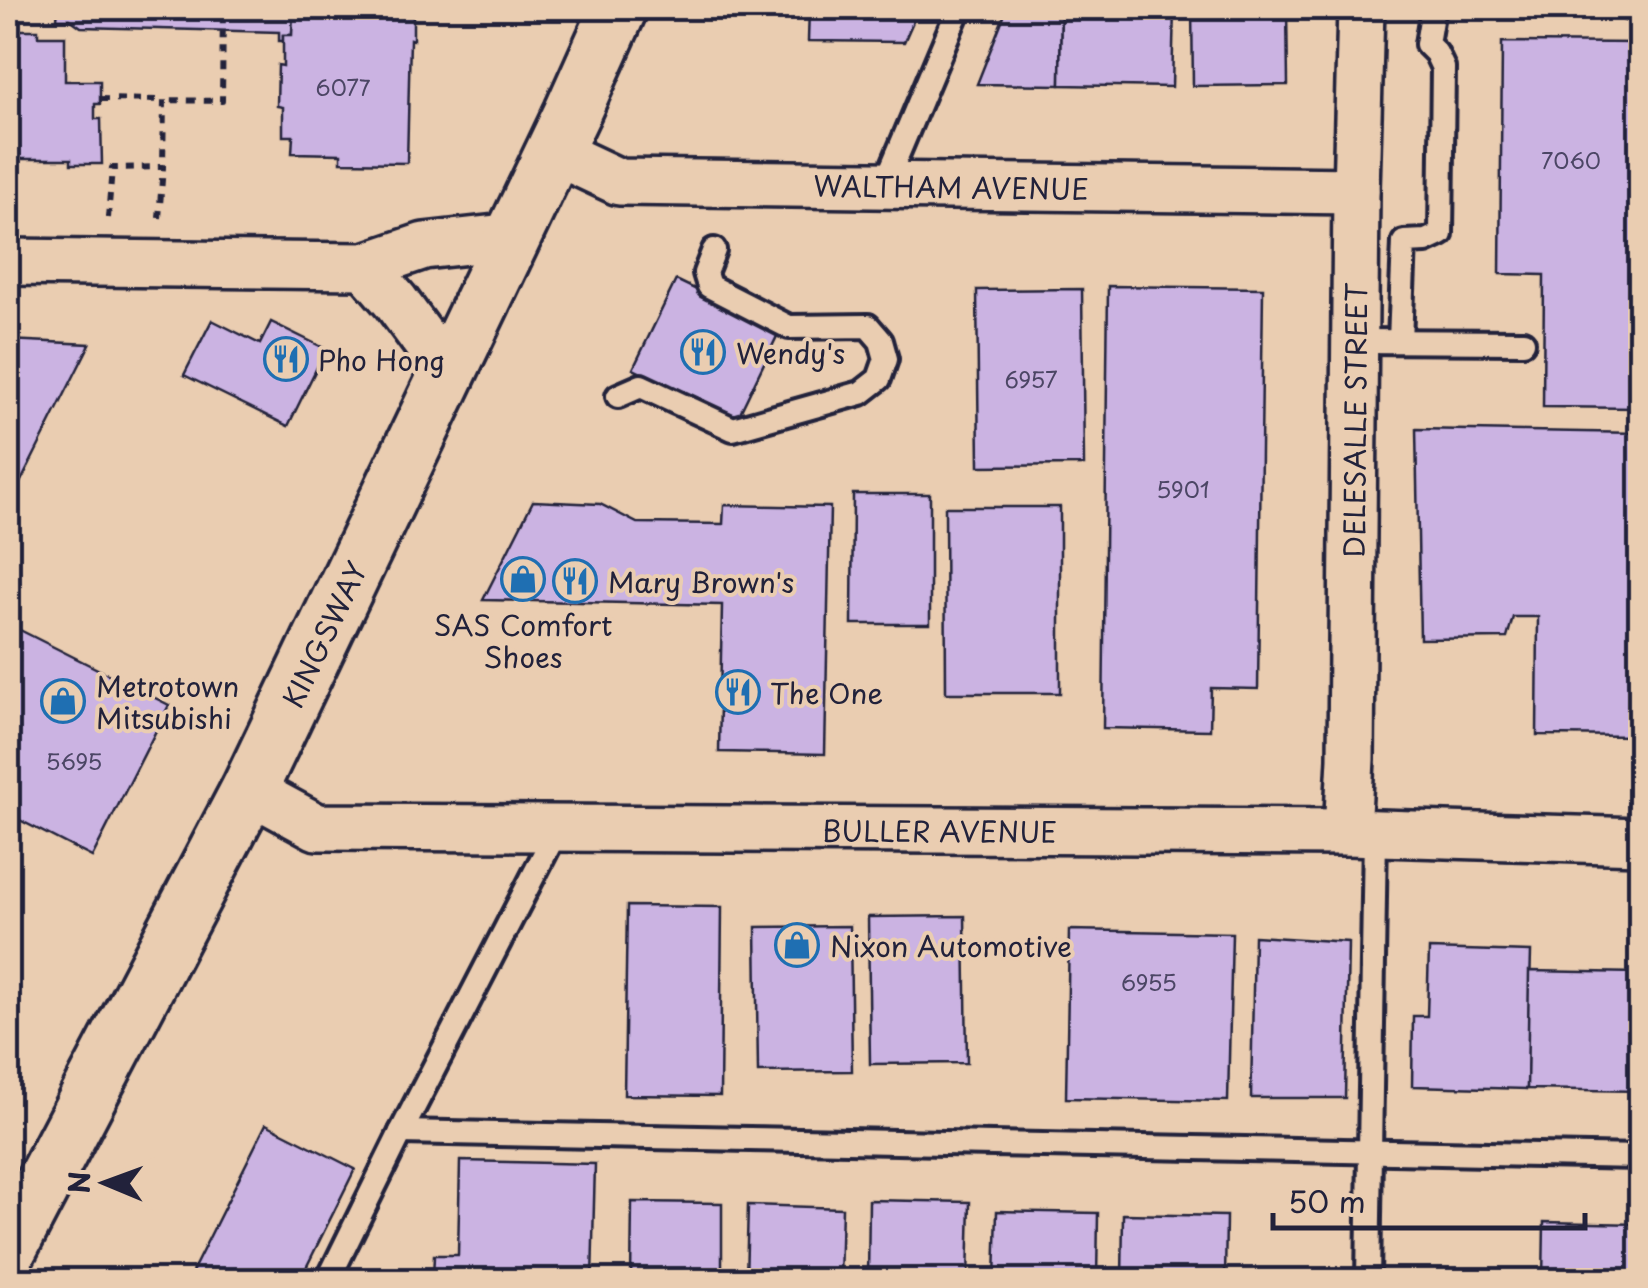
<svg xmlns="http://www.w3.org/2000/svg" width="1648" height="1288" viewBox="0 0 1648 1288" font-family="'Playpen Sans',sans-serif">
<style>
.building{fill:#cbb3e2;stroke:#22223b;stroke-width:2.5}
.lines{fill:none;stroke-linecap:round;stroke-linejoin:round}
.lane-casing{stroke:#22223b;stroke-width:30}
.street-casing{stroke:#22223b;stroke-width:52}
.primary-casing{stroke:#22223b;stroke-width:62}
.path{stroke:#22223b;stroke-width:6;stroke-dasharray:8 8;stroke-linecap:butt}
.lane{stroke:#eacdb1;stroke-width:22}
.street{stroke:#eacdb1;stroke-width:45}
.primary{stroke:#eacdb1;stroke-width:55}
.labels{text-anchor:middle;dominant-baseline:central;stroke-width:8;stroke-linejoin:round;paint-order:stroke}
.number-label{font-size:22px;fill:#4c4665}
.street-label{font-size:28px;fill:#22223b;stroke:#eacdb1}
.poi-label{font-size:28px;fill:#22223b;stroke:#eacdb1;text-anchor:start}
</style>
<rect width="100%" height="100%" fill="#eacdb1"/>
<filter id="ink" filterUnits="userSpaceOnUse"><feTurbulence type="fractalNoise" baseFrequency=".01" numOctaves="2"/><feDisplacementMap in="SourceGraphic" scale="20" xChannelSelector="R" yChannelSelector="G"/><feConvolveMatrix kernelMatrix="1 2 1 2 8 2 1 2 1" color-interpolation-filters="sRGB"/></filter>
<g filter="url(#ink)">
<g class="building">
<path d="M8,8H11V23H17V30H38V36H65V81H100V104H95V119H101L102,164H71V159H19V148H8Z"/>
<path d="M58,8L151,12V17L247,19V8H279V12H293L292,35H283V41H279V32L81,27L70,19H57Z"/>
<path d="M72,8H151V12L72,10Z"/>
<path d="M279,8L413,9V40L410,39L407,163L341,162V154L292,153L293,136H283V107L277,106L278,65L283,66V35H292L293,12H279Z"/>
<path d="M809,8H919L904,42L808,41Z"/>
<path d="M1007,8H1061L1060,85L977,84Z"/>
<path d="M1061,8H1174L1172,87L1060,85Z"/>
<path d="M1192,8H1287L1288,85L1193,86Z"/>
<path d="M1502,42L1640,43V408L1543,407L1544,275L1500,274Z"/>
<path d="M676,280L780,330L737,419L633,369Z"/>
<path d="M1108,286L1263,288L1258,689L1211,688L1210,730L1103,728Z"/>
<path d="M1082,289L1084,465L979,466L977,290Z"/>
<path d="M212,320L260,344L271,322L326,349L288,426L184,375Z"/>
<path d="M8,340L90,344L8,507Z"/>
<path d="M1416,429L1640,433V736L1537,735L1538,617H1513L1507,638L1420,639Z"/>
<path d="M853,494H930V624H852Z"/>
<path d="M533,501L600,504L637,523L723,524L724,505L830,507L825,754L719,752L722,605L483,600Z"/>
<path d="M945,507H1060V693H946Z"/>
<path d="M8,624L169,705L92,857L8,814Z"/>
<path d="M627,906L722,907L720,1096L624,1095Z"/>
<path d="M965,916L967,1063L870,1064L868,917Z"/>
<path d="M850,926L852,1071L758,1072L756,927Z"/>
<path d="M1069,930L1232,933L1228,1101L1066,1098Z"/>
<path d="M1254,936L1348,942L1345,1098H1251Z"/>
<path d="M1429,949L1531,952L1527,1089L1412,1086L1413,1016H1427Z"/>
<path d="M1529,971L1640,973V1091L1527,1089Z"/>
<path d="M266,1124L355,1169L300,1280H188Z"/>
<path d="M460,1161L595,1164L592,1280H433L434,1255H458Z"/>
<path d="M869,1200L970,1202L968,1280H868Z"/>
<path d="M632,1202L722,1203V1280H631Z"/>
<path d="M748,1205L842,1208L840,1280H746Z"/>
<path d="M997,1211L1098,1213L1097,1280H995Z"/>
<path d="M1123,1214L1226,1216L1225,1280H1122Z"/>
<path d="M1544,1222L1639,1224L1638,1280H1543Z"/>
</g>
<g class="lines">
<g class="lane-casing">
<g id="lane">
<path d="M1629,8H1640"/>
<path d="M885,184L959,8"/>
<path d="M1355,341L1523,342"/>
<path d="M1400,341L1404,242L1426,241L1441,234L1443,68L1436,53L1427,44L1433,8"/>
<path d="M618,396L641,386L733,429L861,393L879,379L886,359L881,341L868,326L789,327L709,286L705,273L714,250"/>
<path d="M401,1132L1640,1157"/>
<path d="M328,1280L401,1132L558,828"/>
<path d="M1368,1280L1375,833"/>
</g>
</g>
<g class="street-casing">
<g id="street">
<path id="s1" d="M553,151L619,182L1356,191"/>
<path d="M8,262L365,266L424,246L514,236"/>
<path d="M365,266L396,302L449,374"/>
<path id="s2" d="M249,790L317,827L1347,832L1640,841"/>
<path id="s3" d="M1347,832L1351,759L1356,191L1361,8"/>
</g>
</g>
<g class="primary-casing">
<g id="primary">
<path id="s4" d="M8,1250L249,790L572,113L619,8"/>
</g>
</g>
<g class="path">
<path d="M100,99L164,100"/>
<path d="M108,218L112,168L163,167L164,100L222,101L223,8"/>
<path d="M159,218L163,167"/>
</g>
<use href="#lane" class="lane"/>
<use href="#street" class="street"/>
<use href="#primary" class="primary"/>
</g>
</g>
<defs>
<g id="restaurant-ring" transform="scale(2.25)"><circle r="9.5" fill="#eacdb1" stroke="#1f6fb2" stroke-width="1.5"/><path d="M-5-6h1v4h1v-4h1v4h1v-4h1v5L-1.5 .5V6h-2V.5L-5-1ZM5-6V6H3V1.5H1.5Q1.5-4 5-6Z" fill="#1f6fb2"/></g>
<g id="shop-ring" transform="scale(2.25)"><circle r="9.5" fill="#eacdb1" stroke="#1f6fb2" stroke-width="1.5"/><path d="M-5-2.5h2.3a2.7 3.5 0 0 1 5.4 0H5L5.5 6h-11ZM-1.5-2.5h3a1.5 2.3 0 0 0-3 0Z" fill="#1f6fb2"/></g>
</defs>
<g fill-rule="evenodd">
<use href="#restaurant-ring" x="703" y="352"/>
<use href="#restaurant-ring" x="286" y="359"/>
<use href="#shop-ring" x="523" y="579"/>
<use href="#restaurant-ring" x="575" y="581"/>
<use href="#restaurant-ring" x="738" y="692"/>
<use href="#shop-ring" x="63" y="701"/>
<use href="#shop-ring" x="797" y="945"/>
</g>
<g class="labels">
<g class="number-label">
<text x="343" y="86">6077</text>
<text x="1571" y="159">7060</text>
<text x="1031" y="378">6957</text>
<text x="1183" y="488">5901</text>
<text x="74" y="760">5695</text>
<text x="1149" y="981">6955</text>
</g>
<g class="street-label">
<text stroke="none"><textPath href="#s1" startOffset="405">WALTHAM AVENUE</textPath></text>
<text stroke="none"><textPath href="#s3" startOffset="412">DELESALLE STREET</textPath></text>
<text stroke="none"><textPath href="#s4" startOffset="692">KINGSWAY</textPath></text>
<text stroke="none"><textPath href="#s2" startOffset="700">BULLER AVENUE</textPath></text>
</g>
<g class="poi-label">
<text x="736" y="352">Wendy's</text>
<text x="318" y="359">Pho Hong</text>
<text x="608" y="581">Mary Brown's</text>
<text x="523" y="624" text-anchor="middle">SAS Comfort<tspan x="523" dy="32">Shoes</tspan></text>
<text x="96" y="685">Metrotown<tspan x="96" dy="32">Mitsubishi</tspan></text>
<text x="770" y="692">The One</text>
<text x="830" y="945">Nixon Automotive</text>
</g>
</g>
<rect width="1648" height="1288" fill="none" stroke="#eacdb1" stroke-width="40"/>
<rect x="20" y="20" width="1608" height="1248" fill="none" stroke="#22223b" stroke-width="4" filter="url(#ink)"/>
<g transform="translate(105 1183) rotate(271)" stroke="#eacdb1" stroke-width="8" paint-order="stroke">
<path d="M0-8L18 38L0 25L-18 38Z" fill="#22223b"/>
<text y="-15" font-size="28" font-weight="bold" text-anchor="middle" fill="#22223b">N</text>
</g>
<path d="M1273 1213v15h312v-15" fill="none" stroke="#22223b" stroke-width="5"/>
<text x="1288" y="1213" font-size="30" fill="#22223b" stroke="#eacdb1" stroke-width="8" paint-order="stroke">50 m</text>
</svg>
